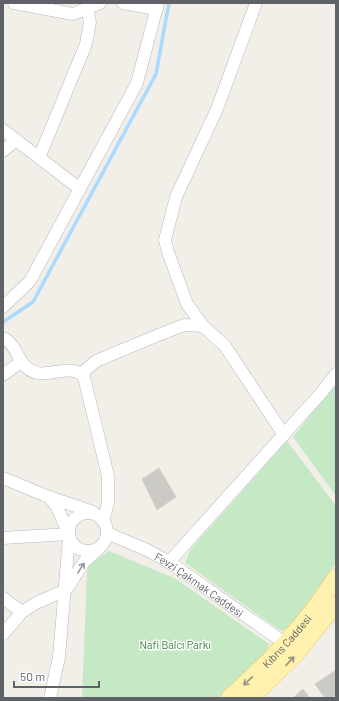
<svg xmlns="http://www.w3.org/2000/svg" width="339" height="701" viewBox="0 0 339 701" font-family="Barlow,sans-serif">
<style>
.green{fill:#c5e8c5}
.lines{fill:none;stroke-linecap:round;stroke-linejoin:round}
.stream{stroke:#aadaff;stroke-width:3.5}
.building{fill:#cccac5;stroke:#d6d1c6}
.minor-casing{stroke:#b5b8bc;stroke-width:13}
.major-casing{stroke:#f2c960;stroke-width:17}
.minor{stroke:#fff;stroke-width:12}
.major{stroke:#fff2af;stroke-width:16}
.oneway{stroke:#979a9d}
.oneway2{stroke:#979581}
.labels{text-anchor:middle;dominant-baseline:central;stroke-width:3;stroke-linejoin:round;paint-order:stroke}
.street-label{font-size:11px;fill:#5f6368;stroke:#fff}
.park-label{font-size:11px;fill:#348238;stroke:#fff}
</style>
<rect width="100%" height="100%" fill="#f1efe8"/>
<g class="green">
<path d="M336,382V496L293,437Z"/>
<path d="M287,441L336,506V563L290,627L281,631L185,563L190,550Z"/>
<path d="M109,551L176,579L269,644L266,655L219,698H82L87,572L89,564Z"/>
</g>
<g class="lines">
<path class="stream" d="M3,322L33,302L156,74L169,3"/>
</g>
<g class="building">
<path d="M159,468L176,497L157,510L142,479Z"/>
<path d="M336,670V695L331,698H325L315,684Z"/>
<path d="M303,689L310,698H293Z"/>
</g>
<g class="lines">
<g class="minor-casing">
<g id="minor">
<path d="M14,3L73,14L100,3"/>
<path d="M123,3L157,9"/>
<path d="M3,130L80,189"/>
<path d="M3,151L16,140"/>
<path d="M39,158L86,44L90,22L87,8"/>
<path d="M3,307L30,281L137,83L158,3"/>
<path d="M203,326L187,304L168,252L165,240L176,197L217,109L256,3"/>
<path d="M3,338C19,345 17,368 37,373C52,376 73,363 84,377L108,476V503L103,521"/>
<path d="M82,373L96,361L156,336L184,325L203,326L225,346L284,435"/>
<path d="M3,375L21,362"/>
<path d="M3,478L49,497"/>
<circle cx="88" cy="532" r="19"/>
<path d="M68,532L57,507L49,497L93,512"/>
<path id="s1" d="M107,533L147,550L169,562L286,644"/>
<path d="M3,538L69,534"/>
<path d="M169,562L322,392L336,374"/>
<path d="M3,598L22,612"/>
<path d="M3,634L22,612L36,603L66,590L84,562L99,548"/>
<path d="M50,698L59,657L69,538"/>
</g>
</g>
<g class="major-casing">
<g id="major">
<path id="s2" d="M229,698C272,659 304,626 336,577"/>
<path d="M251,698L297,653L336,604"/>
</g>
</g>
<use href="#minor" class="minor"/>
<use href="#major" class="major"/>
</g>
<defs><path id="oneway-shaft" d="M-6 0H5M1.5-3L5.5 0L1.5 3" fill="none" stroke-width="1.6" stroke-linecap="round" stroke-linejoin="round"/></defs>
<use class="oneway" href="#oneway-shaft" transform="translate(81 568) rotate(-57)"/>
<g class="oneway2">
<use href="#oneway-shaft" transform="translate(290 661) rotate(-47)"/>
<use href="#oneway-shaft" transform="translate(248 681) rotate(137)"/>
</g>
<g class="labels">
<g class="street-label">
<text stroke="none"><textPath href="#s1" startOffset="106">Fevzi Çakmak Caddesi</textPath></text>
<text stroke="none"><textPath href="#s2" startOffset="81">Kıbrıs Caddesi</textPath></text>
</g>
<g class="park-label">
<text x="175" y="644">Nafi Balcı Parkı</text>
</g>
</g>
<rect width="339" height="701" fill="none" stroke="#5f6368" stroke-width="8"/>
<path d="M14 681v6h85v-6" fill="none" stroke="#5f6368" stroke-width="2"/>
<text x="20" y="681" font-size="12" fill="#5f6368" stroke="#ffffff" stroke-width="3" paint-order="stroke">50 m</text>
</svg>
